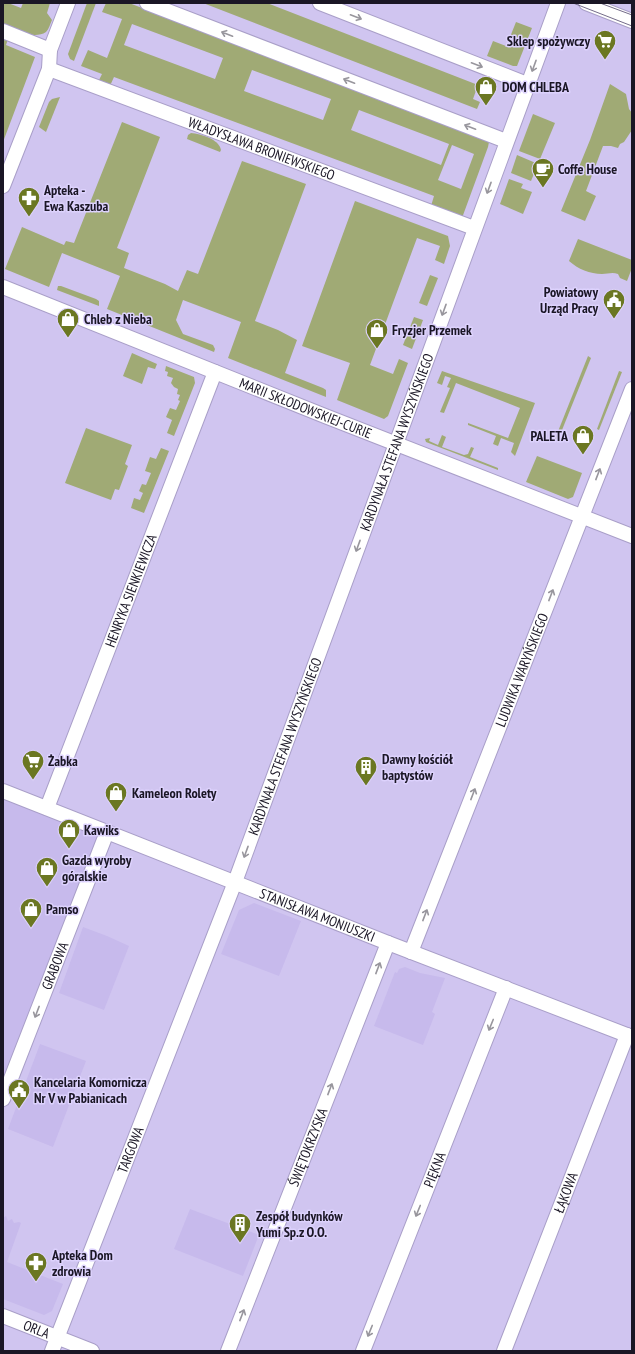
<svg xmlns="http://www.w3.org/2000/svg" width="635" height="1354" viewBox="0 0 635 1354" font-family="'PT Sans Narrow',sans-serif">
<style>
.built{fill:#c7baec}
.green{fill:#a0aa75;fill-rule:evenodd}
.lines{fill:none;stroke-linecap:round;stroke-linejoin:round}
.minor-casing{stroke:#a99fc8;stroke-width:16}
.minor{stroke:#fff;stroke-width:14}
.tram{stroke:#746c89;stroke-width:1}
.oneway{stroke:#98969d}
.labels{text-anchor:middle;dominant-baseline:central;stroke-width:3;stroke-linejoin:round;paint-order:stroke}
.poi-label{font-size:14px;font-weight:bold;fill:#1a1625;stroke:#ddd2fd;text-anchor:start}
.street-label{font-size:14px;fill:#1a1625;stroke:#ddd2fd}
</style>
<rect width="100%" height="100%" fill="#d0c5f0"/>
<g class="built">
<path d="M3,791L107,832L3,1099Z"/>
<path d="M254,903L301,921L279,976L221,954L239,910Z"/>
<path d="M83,927L107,936L129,946L104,1010L59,993Z"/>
<path d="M405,967L420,973L445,978L432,1012L435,1014L423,1045L374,1026L395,972L397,973L399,969Z"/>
<path d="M40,1044L86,1061L53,1147L8,1129Z"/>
<path d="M190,1209L259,1235L243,1276L174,1249Z"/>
<path d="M6,1216L8,1221L12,1219L14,1223L19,1222L21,1223L7,1262L63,1284L52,1311L44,1315L3,1299V1218Z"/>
</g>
<g class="green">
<path d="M3,3H8L21,8L23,3H50L47,13L52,20C50,24 49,29 46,32C34,40 15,30 3,26Z"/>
<path d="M87,3H96L74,61L70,59L68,54Z"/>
<path d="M106,3H129L488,140L489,142L488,147L462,218L431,206L434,196L114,77L109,88L97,84L102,74L81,66L88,50L107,58L122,19L102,12ZM132,24L223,58L215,79L124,45ZM252,70L331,99L323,120L244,91ZM359,110L449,144L441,165L351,130ZM452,145L474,154L461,189L438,180Z"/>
<path d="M203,3H267L478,85L473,99L480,102L477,109Z"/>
<path d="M516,22L532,28L517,66H513L487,56L493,41L506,46L505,47H506Z"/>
<path d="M3,37L8,39L6,45L35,57L3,142Z"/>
<path d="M610,84L626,94L629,109L632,113V130L624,142L620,144L618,148L611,146H603L586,191L596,196L585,221L561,211L590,140Z"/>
<path d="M60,97L46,132L39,127L49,102L52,99Z"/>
<path d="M533,114L555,123L540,159L519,151Z"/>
<path d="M122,122L160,137L117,248L129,253L124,268L165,284L178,291L187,270L198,274L242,161L306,184L255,321L278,330L297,340L285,373L323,388L326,390V397L228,358L241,322L183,300L176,320L183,334L213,345L215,349L214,352L107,309L120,276L62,253L49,287L5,269L22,227L64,245L66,241L74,243Z"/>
<path d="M191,133C201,134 219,139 221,150L220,152L187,139L188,135Z"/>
<path d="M517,155L538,164L531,181L511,173Z"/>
<path d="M509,179L523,184L521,188L532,192L523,214L500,204Z"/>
<path d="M355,201L448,236L450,246L444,264L435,260L440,246L417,238L370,365L393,374L399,359L408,363L388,416L384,419L337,400L350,363L302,346Z"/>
<path d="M578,239L632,260V268L627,281L620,278L618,274C612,272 608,274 602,274C590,274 578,269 569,261Z"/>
<path d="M430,275L438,278L427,306L419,303Z"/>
<path d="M58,286H61L96,299L99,301V306L57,290Z"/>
<path d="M414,317L423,320L412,349L403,345Z"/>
<path d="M132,353L157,364L155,369L148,367L142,384L123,376Z"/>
<path d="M588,356L591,358L558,440L555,439Z"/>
<path d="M166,366L194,377L195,383L174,436L167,433L172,420L166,417L170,408L176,410L180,401L178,400L180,395L177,394L178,389L174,387L171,383L173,378L167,376L168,372L165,371Z"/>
<path d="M442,371L535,403L515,456L511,452L514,443L501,438L498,446L493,444L496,436L468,425V423L508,438L520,408L456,383L444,413L440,412L450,388L447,387L451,378L445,376L442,385L437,383Z"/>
<path d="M619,371L622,372L599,430L597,429Z"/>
<path d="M86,428L132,445L125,464L128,466L119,490L115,489L111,500L65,483Z"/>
<path d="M442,435L446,437L442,447L464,455L468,454L471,447L474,448L470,457L498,468V470L426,442L425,439L430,438L429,441L438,445Z"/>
<path d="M161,448L169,451L144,513L131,508L134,498L140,500L143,493L139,491L142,484L146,485L151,473L145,471L150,457L156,459Z"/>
<path d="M537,456L582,473L573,497L568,499L526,482Z"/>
</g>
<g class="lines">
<g class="minor-casing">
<g id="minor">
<path d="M147,3L506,141"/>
<path d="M320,3L527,84"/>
<path d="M586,3L632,21"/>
<path d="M3,31L50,50"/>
<path id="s1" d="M49,69L474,228"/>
<path d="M3,186L49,69L50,50L68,3"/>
<path id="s2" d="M3,287L325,416L632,536"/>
<path id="s3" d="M3,791L388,943L632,1037"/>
<path id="s4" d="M47,808L215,372"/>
<path id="s5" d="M411,952L632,389"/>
<path id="s6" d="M3,1099L107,832"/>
<path id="s7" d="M3,1316L92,1351"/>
<path id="s8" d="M52,1351L235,882L558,3"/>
<path id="s9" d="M228,1351L388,943"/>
<path id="s10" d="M363,1351L506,988"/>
<path id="s11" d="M504,1351L627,1035"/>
</g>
</g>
<use href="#minor" class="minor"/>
<g class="tram">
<path d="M573,3L632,26"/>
<path d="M600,3L632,15"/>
</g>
</g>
<defs><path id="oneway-shaft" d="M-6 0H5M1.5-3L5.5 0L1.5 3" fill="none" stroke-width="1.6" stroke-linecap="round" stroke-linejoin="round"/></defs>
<g class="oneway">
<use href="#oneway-shaft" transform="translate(356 17) rotate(21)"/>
<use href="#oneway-shaft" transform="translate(227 34) rotate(-159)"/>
<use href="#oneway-shaft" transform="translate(477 65) rotate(21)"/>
<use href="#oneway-shaft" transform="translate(534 66) rotate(110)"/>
<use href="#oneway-shaft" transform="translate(349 81) rotate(-159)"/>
<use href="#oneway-shaft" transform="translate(470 127) rotate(-159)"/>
<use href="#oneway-shaft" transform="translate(489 188) rotate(110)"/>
<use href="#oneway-shaft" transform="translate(444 310) rotate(110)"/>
<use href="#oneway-shaft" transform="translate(598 474) rotate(-69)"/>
<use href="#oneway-shaft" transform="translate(358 546) rotate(110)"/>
<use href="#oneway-shaft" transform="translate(551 595) rotate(-69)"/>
<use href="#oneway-shaft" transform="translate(473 794) rotate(-69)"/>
<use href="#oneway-shaft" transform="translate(246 852) rotate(110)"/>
<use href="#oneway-shaft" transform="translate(425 915) rotate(-69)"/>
<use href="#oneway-shaft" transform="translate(378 968) rotate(-69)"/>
<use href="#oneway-shaft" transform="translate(37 1012) rotate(111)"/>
<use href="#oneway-shaft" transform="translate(491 1025) rotate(112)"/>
<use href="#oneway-shaft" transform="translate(330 1089) rotate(-69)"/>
<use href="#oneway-shaft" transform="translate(418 1211) rotate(112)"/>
<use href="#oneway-shaft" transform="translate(242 1315) rotate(-69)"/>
<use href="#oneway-shaft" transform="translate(370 1331) rotate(112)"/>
</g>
<defs>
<g id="supermarket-pin" transform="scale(1.15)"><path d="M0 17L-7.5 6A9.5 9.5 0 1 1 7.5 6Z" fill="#6b7722" stroke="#ddd2fd"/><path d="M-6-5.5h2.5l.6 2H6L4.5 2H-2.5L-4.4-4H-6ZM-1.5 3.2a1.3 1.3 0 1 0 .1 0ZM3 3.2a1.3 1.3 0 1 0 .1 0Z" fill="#fff"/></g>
<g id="shop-pin" transform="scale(1.15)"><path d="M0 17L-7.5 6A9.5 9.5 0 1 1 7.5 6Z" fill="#6b7722" stroke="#ddd2fd"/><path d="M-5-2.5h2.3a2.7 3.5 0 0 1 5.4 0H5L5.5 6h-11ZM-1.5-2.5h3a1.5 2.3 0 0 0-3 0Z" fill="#fff"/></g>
<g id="cafe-pin" transform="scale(1.15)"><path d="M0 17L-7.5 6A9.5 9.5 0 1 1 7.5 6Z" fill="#6b7722" stroke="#ddd2fd"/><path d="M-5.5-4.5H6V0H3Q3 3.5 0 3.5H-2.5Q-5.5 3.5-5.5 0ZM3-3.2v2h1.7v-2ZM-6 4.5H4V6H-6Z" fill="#fff"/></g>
<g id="pharmacy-pin" transform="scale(1.15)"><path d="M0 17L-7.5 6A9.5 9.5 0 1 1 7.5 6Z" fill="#6b7722" stroke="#ddd2fd"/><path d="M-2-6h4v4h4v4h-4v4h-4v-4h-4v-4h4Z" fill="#fff"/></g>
<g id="civic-pin" transform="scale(1.15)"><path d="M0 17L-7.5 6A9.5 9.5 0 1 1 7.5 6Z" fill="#6b7722" stroke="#ddd2fd"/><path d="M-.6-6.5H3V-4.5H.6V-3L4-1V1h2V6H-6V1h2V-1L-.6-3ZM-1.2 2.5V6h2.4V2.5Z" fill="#fff"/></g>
<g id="building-pin" transform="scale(1.15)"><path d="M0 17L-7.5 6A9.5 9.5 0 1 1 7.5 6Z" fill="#6b7722" stroke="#ddd2fd"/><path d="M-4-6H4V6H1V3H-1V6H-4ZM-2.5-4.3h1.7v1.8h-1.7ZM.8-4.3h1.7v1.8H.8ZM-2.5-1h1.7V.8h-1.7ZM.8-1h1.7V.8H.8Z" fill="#fff"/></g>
</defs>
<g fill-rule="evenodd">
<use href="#supermarket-pin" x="605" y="41"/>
<use href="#shop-pin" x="486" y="87"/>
<use href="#cafe-pin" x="543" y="169"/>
<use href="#pharmacy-pin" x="29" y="198"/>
<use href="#civic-pin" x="614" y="300"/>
<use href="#shop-pin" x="68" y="319"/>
<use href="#shop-pin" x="377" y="330"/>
<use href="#shop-pin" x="583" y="436"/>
<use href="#supermarket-pin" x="33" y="761"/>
<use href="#building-pin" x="366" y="767"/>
<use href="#shop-pin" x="116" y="793"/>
<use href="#shop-pin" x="69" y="830"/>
<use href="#shop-pin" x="47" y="868"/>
<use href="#shop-pin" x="31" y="909"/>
<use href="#civic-pin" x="19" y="1090"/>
<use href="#building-pin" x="240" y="1224"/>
<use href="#pharmacy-pin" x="36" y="1263"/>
</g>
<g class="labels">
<g class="poi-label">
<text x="590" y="41" text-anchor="end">Sklep spożywczy</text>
<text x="502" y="87">DOM CHLEBA</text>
<text x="558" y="169">Coffe House</text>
<text x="44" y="190">Apteka -<tspan x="44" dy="16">Ewa Kaszuba</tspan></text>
<text x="598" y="292" text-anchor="end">Powiatowy<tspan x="598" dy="16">Urząd Pracy</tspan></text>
<text x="84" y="319">Chleb z Nieba</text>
<text x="392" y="330">Fryzjer Przemek</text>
<text x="568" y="436" text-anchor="end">PALETA</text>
<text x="382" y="759">Dawny kościół<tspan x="382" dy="16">baptystów</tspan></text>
<text x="48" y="761">Żabka</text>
<text x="132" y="793">Kameleon Rolety</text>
<text x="84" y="830">Kawiks</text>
<text x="62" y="860">Gazda wyroby<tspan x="62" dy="16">góralskie</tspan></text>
<text x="46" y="909">Pamso</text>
<text x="34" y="1082">Kancelaria Komornicza<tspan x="34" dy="16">Nr V w Pabianicach</tspan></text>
<text x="256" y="1216">Zespół budynków<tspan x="256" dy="16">Yumi Sp.z O.O.</tspan></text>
<text x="52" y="1255">Apteka Dom<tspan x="52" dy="16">zdrowia</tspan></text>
</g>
<g class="street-label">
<text stroke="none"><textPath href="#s1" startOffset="227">WŁADYSŁAWA BRONIEWSKIEGO</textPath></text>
<text stroke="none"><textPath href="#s2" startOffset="326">MARII SKŁODOWSKIEJ-CURIE</textPath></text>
<text stroke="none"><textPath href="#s8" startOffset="972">KARDYNAŁA STEFANA WYSZYŃSKIEGO</textPath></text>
<text stroke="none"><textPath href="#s4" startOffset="233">HENRYKA SIENKIEWICZA</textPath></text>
<text stroke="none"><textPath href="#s5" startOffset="303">LUDWIKA WARYŃSKIEGO</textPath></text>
<text stroke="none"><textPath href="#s8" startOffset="648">KARDYNAŁA STEFANA WYSZYŃSKIEGO</textPath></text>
<text stroke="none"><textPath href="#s3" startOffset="338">STANISŁAWA MONIUSZKI</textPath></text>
<text stroke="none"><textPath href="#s6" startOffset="143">GRABOWA</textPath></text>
<text stroke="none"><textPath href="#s9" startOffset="219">ŚWIĘTOKRZYSKA</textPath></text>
<text stroke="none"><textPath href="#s8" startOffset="216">TARGOWA</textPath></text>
<text stroke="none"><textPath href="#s10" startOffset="195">PIĘKNA</textPath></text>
<text stroke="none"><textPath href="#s11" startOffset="170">ŁĄKOWA</textPath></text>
<text stroke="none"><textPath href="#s7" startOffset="36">ORLA</textPath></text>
</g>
</g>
<rect width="635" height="1354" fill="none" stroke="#1a1625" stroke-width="8"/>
</svg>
